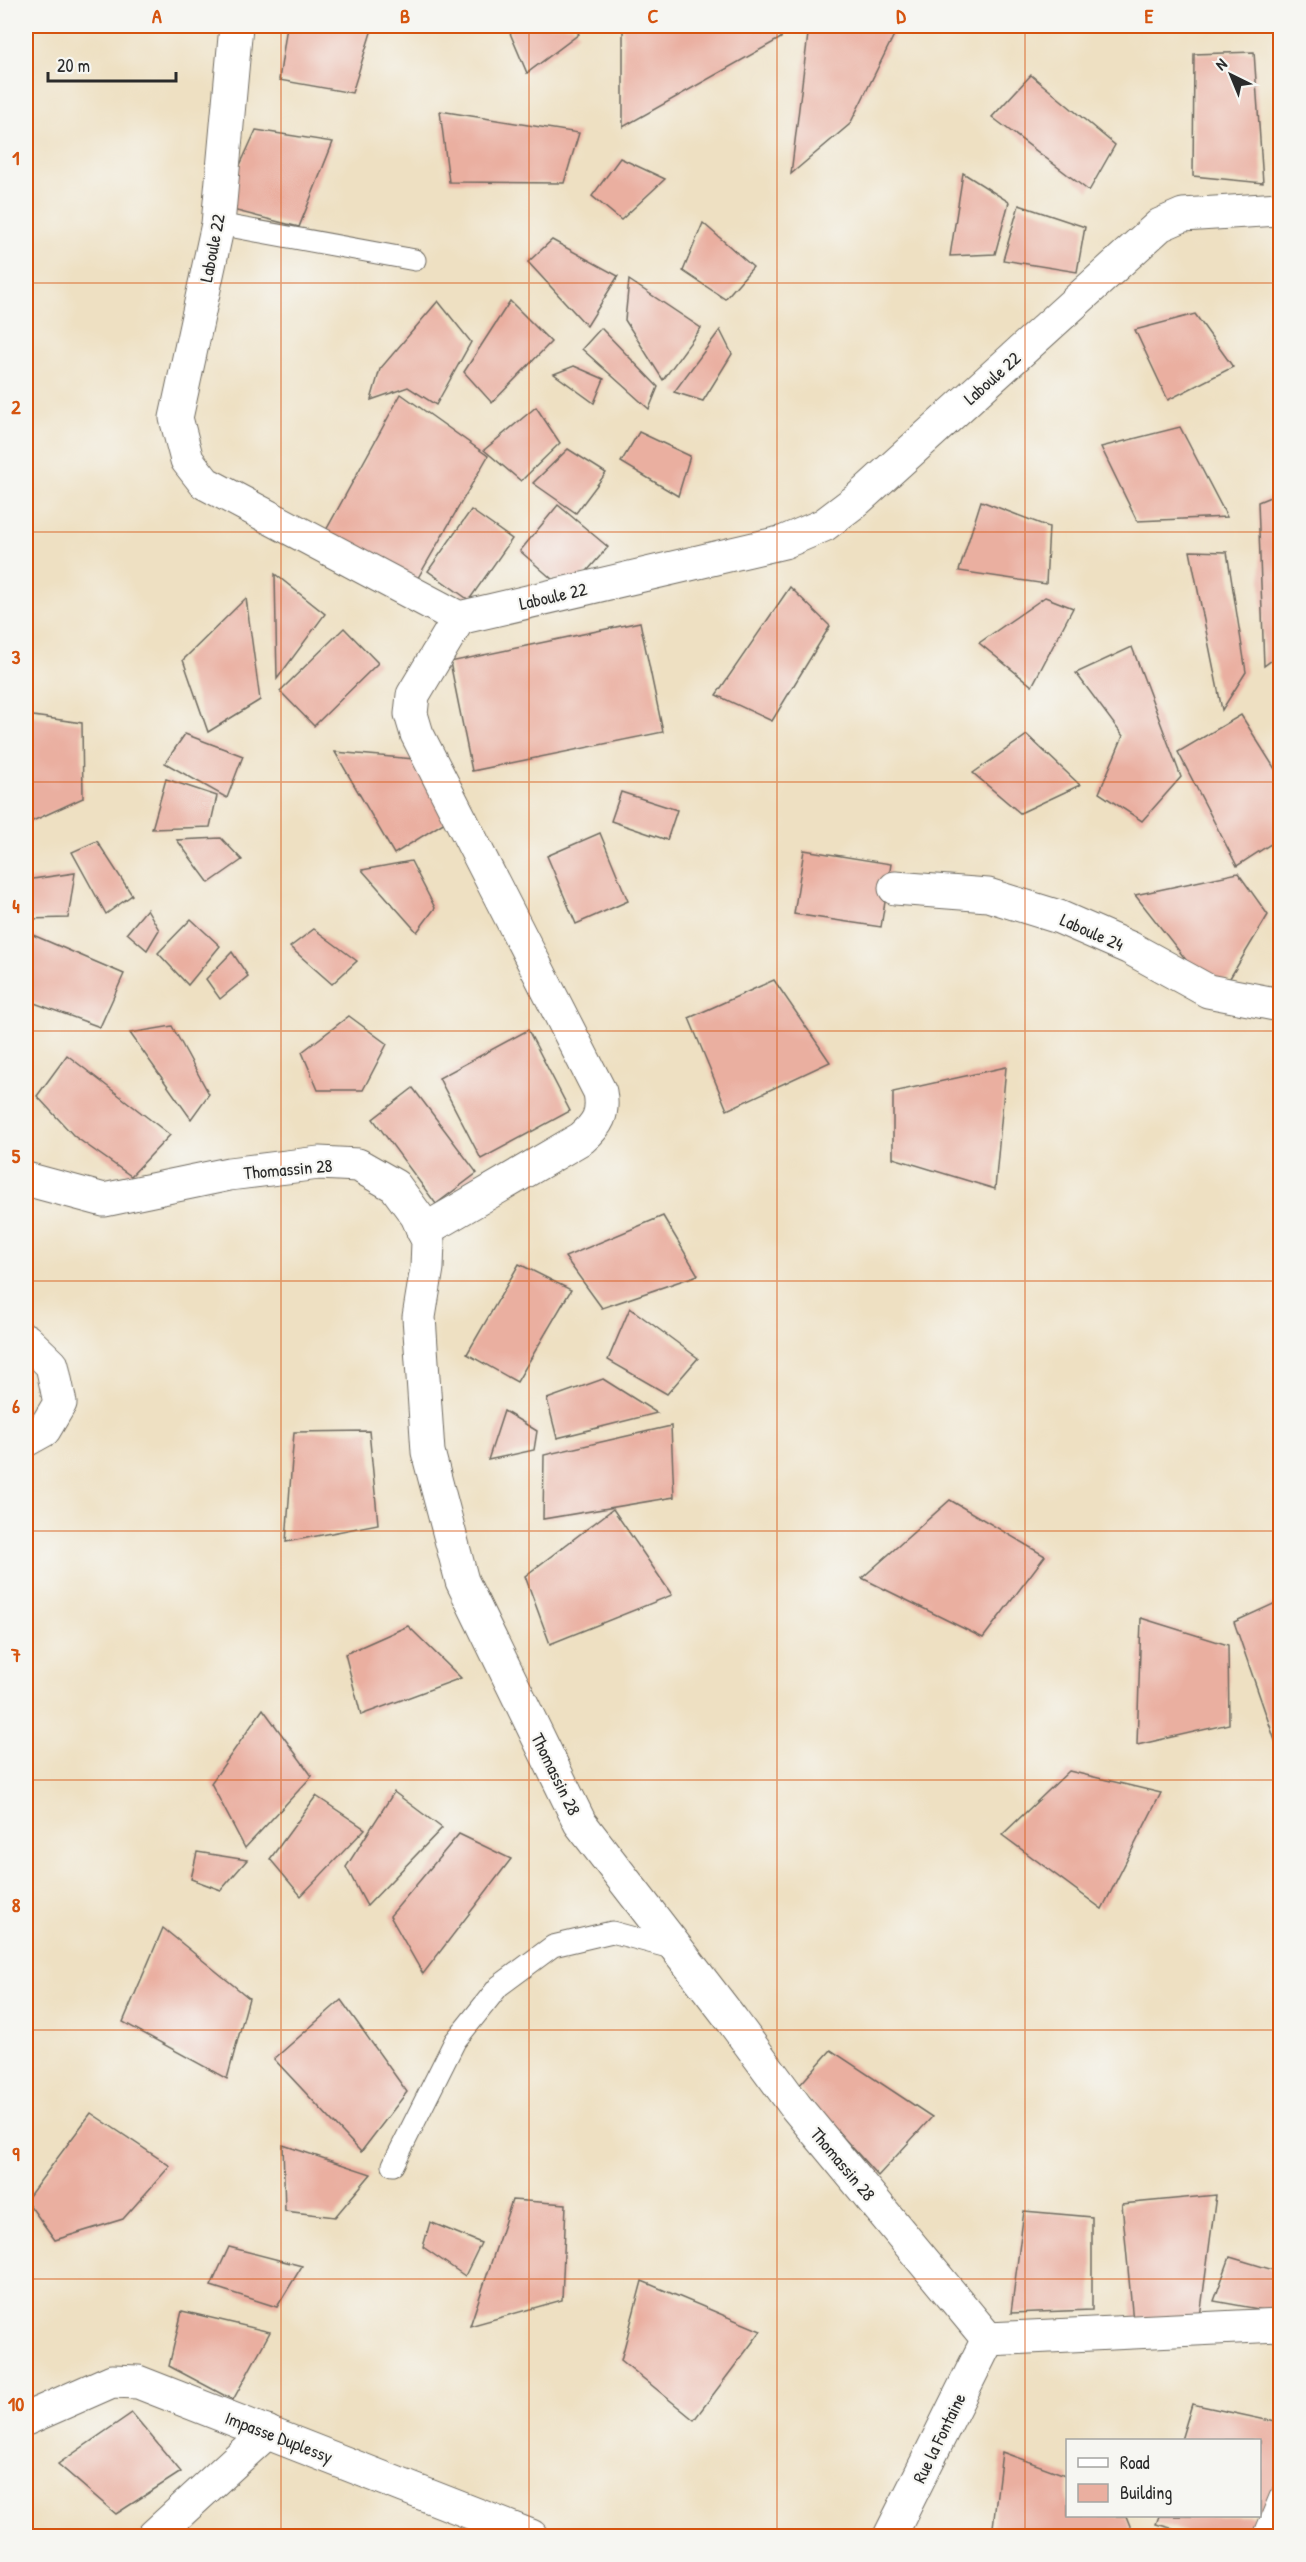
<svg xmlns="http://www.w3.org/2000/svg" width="1306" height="2562" viewBox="0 0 1306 2562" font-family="'Patrick Hand',sans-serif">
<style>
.building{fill:#eaafa0}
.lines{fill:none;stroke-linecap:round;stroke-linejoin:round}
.service-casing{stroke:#6f6a60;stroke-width:23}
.minor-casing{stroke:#6f6a60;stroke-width:35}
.service{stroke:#fff;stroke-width:21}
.minor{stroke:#fff;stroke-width:33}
.grid{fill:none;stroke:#d5540f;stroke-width:1.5;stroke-opacity:0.55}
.labels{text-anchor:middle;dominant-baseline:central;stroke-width:4.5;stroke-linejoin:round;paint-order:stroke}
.street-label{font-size:18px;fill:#2b2b2b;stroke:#f6f6f2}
.neatline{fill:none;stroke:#d5540f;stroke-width:2}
.grid-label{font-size:20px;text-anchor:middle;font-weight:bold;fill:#d5540f}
</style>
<rect width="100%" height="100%" fill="#f6f6f2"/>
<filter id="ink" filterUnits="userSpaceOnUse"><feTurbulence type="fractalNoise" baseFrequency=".0167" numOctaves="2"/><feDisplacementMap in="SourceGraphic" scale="12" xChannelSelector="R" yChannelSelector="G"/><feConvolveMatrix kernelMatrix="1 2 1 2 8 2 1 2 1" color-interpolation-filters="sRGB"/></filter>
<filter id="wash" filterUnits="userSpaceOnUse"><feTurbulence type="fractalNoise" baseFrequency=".008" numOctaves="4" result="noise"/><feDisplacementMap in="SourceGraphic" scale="24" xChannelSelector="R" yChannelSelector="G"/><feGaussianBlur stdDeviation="1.35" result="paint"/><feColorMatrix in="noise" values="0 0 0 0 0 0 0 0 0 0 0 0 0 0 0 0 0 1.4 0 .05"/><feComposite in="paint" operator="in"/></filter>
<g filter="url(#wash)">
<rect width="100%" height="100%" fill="#eee0c2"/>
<g id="blocks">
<g class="building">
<path d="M287,26H373L352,93L279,80Z"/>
<path d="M507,26H573L579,34L527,73Z"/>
<path d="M623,26H783L781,38L623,127Z"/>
<path d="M809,26H894L896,31L850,124L791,174Z"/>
<path d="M1254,52L1263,183L1193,176L1194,54Z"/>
<path d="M1031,75L1115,145L1089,191L992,117Z"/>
<path d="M440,111L579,133L564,183L449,182Z"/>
<path d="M256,130L333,142L299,227L221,207Z"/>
<path d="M620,158L665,179L621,220L592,196Z"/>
<path d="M963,173L1009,202L995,254L950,256Z"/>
<path d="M1019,205L1085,227L1077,272L1003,260Z"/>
<path d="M703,223L753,267L725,299L683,271Z"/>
<path d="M552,240L618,276L587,326L528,262Z"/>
<path d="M629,280L701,328L663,380L625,320Z"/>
<path d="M438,301L471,342L436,405L408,387L371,400L380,369Z"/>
<path d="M510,301L551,342L492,403L464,372Z"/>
<path d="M1195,314L1233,367L1168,400L1135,330Z"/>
<path d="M601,328L658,387L649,409L582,349Z"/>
<path d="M720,330L732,354L703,401L674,392Z"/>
<path d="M574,366L604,379L594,403L554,374Z"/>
<path d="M401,394L488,456L411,590L324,534Z"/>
<path d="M536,407L560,443L521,481L484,450Z"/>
<path d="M1180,427L1227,517L1137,521L1101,447Z"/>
<path d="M639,432L690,456L678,496L621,462Z"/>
<path d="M568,449L606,473L576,513L533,483Z"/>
<path d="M1280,493V654L1264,666L1258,502Z"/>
<path d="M981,501L1049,527L1046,584L959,571Z"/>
<path d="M558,505L608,547L568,593L520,551Z"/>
<path d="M471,510L512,539L469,600L428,571Z"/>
<path d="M1190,551L1227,552L1246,672L1222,710Z"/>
<path d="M275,574L325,614L277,679Z"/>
<path d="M790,587L830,626L772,721L716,695Z"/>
<path d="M1045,597L1073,608L1032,686L979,643Z"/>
<path d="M246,598L260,700L208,732L183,660Z"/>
<path d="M640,622L663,732L472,771L450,662Z"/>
<path d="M344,628L378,663L314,726L280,691Z"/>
<path d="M1132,647L1181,777L1142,821L1099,793L1123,736L1076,673Z"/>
<path d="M26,715L82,723L83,798L26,824Z"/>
<path d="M1241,715L1280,777V838L1237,866L1178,752Z"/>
<path d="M185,734L243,756L227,798L165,763Z"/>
<path d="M1027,735L1080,785L1020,813L973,773Z"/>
<path d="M335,752L414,759L453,817L394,854Z"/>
<path d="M166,779L217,796L210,827L152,829Z"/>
<path d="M621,792L677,810L667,840L611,821Z"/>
<path d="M600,833L628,901L576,924L547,856Z"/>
<path d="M221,838L242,860L209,883L177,840Z"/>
<path d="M97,841L132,895L106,914L72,852Z"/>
<path d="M804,850L891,864L881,927L794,914Z"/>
<path d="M411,861L435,908L417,932L362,870Z"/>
<path d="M75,873L68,918L26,919V880Z"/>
<path d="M1238,873L1268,915L1230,978L1205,984L1135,895Z"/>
<path d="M147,909L159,930L147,950L127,933Z"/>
<path d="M191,919L220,946L188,985L158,953Z"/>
<path d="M314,929L357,961L332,984L290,947Z"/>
<path d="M26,932L124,974L100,1027L26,1000Z"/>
<path d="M232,952L248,976L220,999L206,979Z"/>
<path d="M774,980L830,1062L727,1110L689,1018Z"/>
<path d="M349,1016L387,1044L363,1090H318L302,1052Z"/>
<path d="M172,1026L209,1094L191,1119L130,1033Z"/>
<path d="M528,1030L570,1111L481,1159L439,1078Z"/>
<path d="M67,1055L170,1135L131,1176L74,1136L37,1096Z"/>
<path d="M1006,1067L995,1189L893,1158V1092Z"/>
<path d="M413,1088L477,1173L436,1204L373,1119Z"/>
<path d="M663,1216L698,1275L602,1308L565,1257Z"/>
<path d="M519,1264L571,1290L517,1382L467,1354Z"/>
<path d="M630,1308L698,1358L667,1394L608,1360Z"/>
<path d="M603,1379L657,1413L557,1438L547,1399Z"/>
<path d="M504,1411L537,1431L534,1450L488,1460Z"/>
<path d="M671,1426L674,1497L543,1519L544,1455Z"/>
<path d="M369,1431L378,1524L286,1542L294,1432Z"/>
<path d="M950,1500L1045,1556L983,1638L862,1578Z"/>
<path d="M613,1509L672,1595L550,1644L525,1576Z"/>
<path d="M1280,1601V1755L1234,1622Z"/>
<path d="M1141,1618L1228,1645L1229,1724L1137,1745Z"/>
<path d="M408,1626L461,1678L361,1715L345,1654Z"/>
<path d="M263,1709L312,1776L245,1848L211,1783Z"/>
<path d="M1069,1771L1161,1793L1102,1909L1002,1835Z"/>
<path d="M394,1792L442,1828L367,1906L346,1867Z"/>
<path d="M316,1796L365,1829L301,1896L270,1859Z"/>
<path d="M459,1834L511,1859L423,1974L390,1916Z"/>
<path d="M197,1852L247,1860L221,1890L191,1879Z"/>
<path d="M163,1928L249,1998L227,2079L123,2022Z"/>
<path d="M341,2000L407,2092L361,2152L274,2059Z"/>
<path d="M831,2050L932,2117L878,2176L798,2087Z"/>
<path d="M91,2113L170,2166L123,2219L55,2240L26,2200Z"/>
<path d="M283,2145L371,2174L335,2217L285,2211Z"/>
<path d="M1216,2195L1200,2317L1133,2322L1122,2204Z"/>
<path d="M512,2200L566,2204L562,2300L470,2326Z"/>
<path d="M1024,2211L1092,2217V2310L1011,2313Z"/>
<path d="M430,2222L481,2243L465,2276L423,2247Z"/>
<path d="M229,2247L302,2266L277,2307L211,2286Z"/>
<path d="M1230,2257L1280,2272V2313L1214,2301Z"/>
<path d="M642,2281L761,2331L694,2420L621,2360Z"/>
<path d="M182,2311L270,2332L233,2400L169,2366Z"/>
<path d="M1192,2404L1280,2423V2476L1264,2536H1200L1156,2524L1159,2516H1260V2440H1181Z"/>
<path d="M132,2413L181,2472L116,2514L58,2464Z"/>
<path d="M1002,2452L1068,2476V2516H1126L1134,2536H1007L993,2527Z"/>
</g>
</g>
</g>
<g filter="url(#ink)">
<use href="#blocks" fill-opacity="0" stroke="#6f6a60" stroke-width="1.5"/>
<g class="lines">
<g class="service-casing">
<g id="service">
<path d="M218,224L415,260"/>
<path d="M393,2165L455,2041L499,1986L553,1946L612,1932L675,1949"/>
<path d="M1264,2536L1280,2497"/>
</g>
</g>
<g class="minor-casing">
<g id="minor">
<path d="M236,26L218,224L176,418L187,460L205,483L459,618L784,542L824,525L857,500L1160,225L1183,215L1280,209"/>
<path d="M895,888L988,895L1059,917L1130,948L1208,991L1280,1005"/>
<path d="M26,1179L104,1200L229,1174L319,1163L358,1165L395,1186L417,1216L428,1241L427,1268L419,1317L428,1452L462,1581L580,1823L732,2020L796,2107L988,2339L1280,2325"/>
<path d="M423,1231L582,1138C598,1124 604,1114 600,1092L417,734L411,714L413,695L459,618"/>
<path d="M26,1340L52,1365L60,1403L44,1430L26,1440"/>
<path d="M26,2419L112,2381L138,2382L531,2536"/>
<path d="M154,2536L267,2432"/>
<path d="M890,2536L988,2339"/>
</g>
</g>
<use href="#service" class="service"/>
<use href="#minor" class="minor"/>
</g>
</g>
<path class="grid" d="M281,26V2536M529,26V2536M777,26V2536M1025,26V2536M26,283H1280M26,532H1280M26,782H1280M26,1031H1280M26,1281H1280M26,1531H1280M26,1780H1280M26,2030H1280M26,2279H1280"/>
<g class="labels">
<g class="street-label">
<text transform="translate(212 248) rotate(-79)">Laboule 22</text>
<text transform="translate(992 378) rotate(-42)">Laboule 22</text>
<text transform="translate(553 596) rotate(-13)">Laboule 22</text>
<text transform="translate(1092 932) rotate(24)">Laboule 24</text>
<text transform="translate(288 1169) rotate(-5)">Thomassin 28</text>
<text transform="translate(556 1774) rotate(64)">Thomassin 28</text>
<text transform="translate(843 2164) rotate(50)">Thomassin 28</text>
<text transform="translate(279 2437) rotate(21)">Impasse Duplessy</text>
<text transform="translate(939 2438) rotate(-64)">Rue la Fontaine</text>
</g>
</g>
<rect width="1306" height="2562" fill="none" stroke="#f6f6f2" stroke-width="66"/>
<rect x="1066" y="2439" width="195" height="78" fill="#f6f6f2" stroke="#a5a5a2" stroke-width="1.5"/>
<rect x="1078" y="2458" width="30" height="9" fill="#ffffff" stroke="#a5a5a2" stroke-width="1.5"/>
<text x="1120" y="2469" font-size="18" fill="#2b2b2b">Road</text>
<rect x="1078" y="2484" width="30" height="18" fill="#eaafa0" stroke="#a5a5a2" stroke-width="1.5"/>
<text x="1120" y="2499" font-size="18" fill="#2b2b2b">Building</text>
<g transform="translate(1231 75) rotate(317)" stroke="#f6f6f2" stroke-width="4.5" paint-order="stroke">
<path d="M0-4.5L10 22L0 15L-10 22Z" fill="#2b2b2b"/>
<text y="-9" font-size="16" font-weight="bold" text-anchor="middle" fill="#2b2b2b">N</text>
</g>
<path d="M48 72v9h128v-9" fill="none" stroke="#2b2b2b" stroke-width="3"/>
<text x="57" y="72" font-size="18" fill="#2b2b2b" stroke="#f6f6f2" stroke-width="4.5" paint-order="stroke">20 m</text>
<rect x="33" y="33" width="1240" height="2496" class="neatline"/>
<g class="grid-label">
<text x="157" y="23">A</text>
<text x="405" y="23">B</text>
<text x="653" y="23">C</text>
<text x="901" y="23">D</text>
<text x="1149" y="23">E</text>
<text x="16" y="165">1</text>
<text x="16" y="414">2</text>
<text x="16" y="664">3</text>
<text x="16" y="913">4</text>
<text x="16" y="1163">5</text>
<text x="16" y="1413">6</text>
<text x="16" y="1662">7</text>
<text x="16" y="1912">8</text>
<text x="16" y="2161">9</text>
<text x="16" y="2411">10</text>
</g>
</svg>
